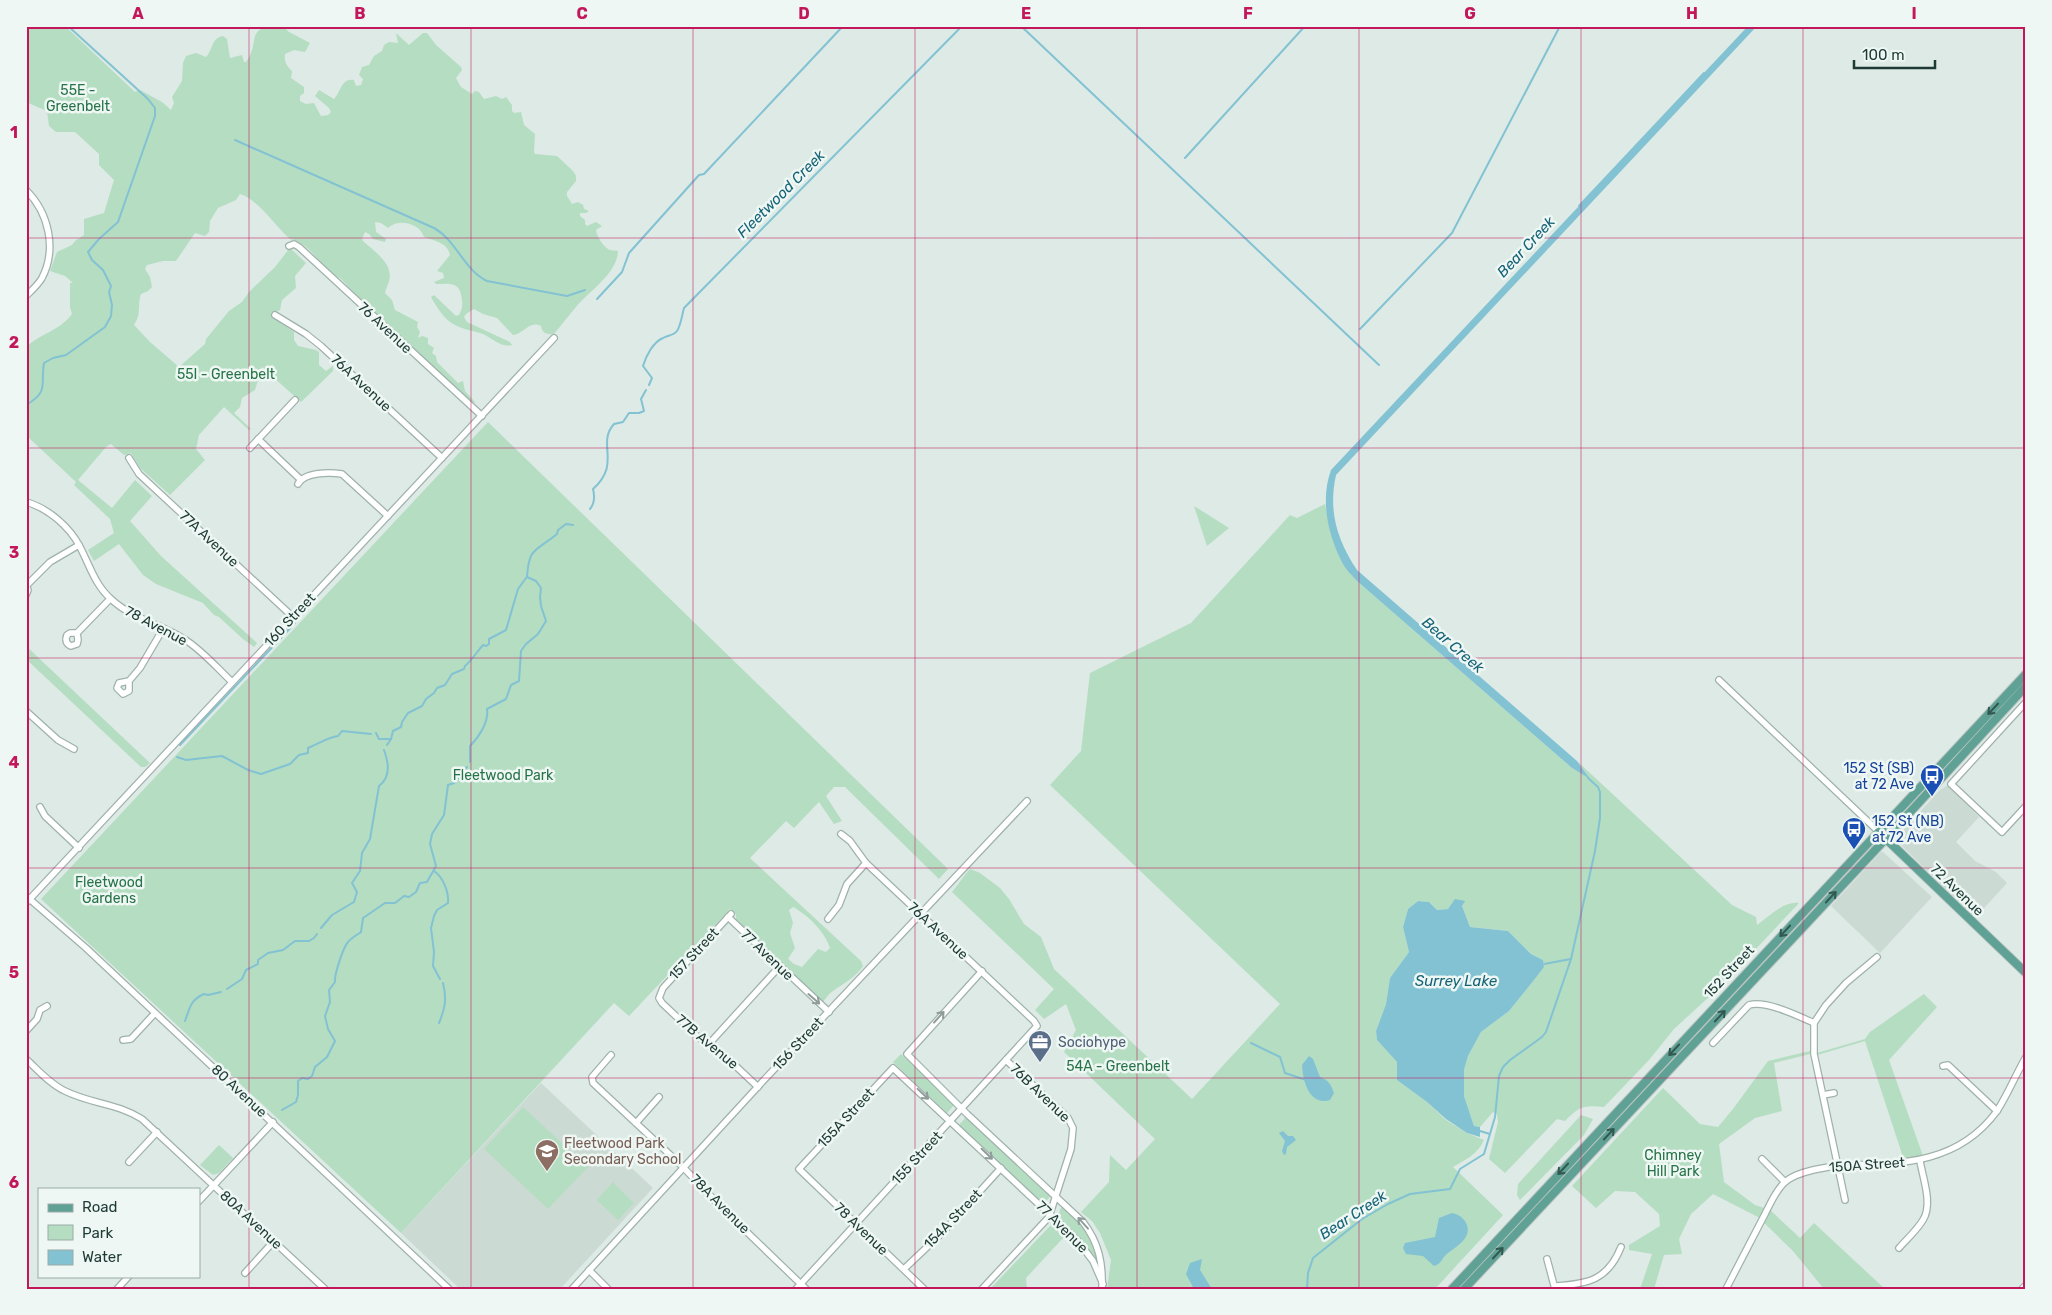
<svg xmlns="http://www.w3.org/2000/svg" width="2052" height="1315" viewBox="0 0 2052 1315" font-family="Rubik,sans-serif">
<style>
.built{fill:#ccdad4}
.green{fill:#b5ddc2;fill-rule:evenodd}
.water{fill:#82c2d3}
.lines{fill:none;stroke-linecap:round;stroke-linejoin:round}
.stream{stroke:#82c2d3;stroke-width:2}
.minor-casing{stroke:#a0b2ac;stroke-width:8}
.major-casing{stroke:#bcc4c2;stroke-width:10}
.minor{stroke:#fff;stroke-width:5.5}
.major{stroke:#5fa295;stroke-width:8}
.oneway{stroke:#325951}
.oneway2{stroke:#8e9c9a}
.grid{fill:none;stroke:#c2185b;stroke-width:1;stroke-opacity:0.55}
.labels{text-anchor:middle;dominant-baseline:central;stroke-width:5;stroke-linejoin:round;paint-order:stroke}
.park-label{font-size:14px;fill:#277348;stroke:#eef7f3}
.street-label{font-size:14px;fill:#1e3a34;stroke:#eef7f3}
.transit-label{font-size:14px;fill:#164399;stroke:#eef7f3;text-anchor:end}
.service-label{font-size:14px;fill:#4e5e75;stroke:#eef7f3;text-anchor:start}
.education-label{font-size:14px;fill:#785e54;stroke:#eef7f3;text-anchor:start}
.water-label{font-size:15px;font-style:italic;fill:#166378;stroke:#eef7f3}
.neatline{fill:none;stroke:#c2185b;stroke-width:2}
.grid-label{font-size:16px;text-anchor:middle;font-weight:bold;fill:#c2185b}
</style>
<rect width="100%" height="100%" fill="#ddeae5"/>
<g class="built">
<path d="M1948,785L1979,817L1956,842L1975,861L1996,872L2007,883L1975,918L1895,839L1940,790Z"/>
<path d="M1881,852H1883L1932,897L1880,953L1831,906Z"/>
<path d="M541,1083L653,1188L560,1289H460L401,1233Z"/>
</g>
<g class="green">
<path d="M26,26H65L135,92L140,90L162,102L171,110L174,103L172,97L182,81L183,63L186,56L196,53L206,57C213,50 211,38 223,36L227,39L230,58L242,55L244,62H246C262,41 242,26 283,26L289,32L310,43L305,52L294,50L285,54C284,62 286,65 292,71L291,78L304,87V93L300,96V101L306,104L314,103L321,116L328,115L331,112L329,108L315,96L319,90L334,99C341,92 341,78 354,80L356,86L361,85L363,79L359,75L362,67L369,65L374,56L382,51L384,45L389,42L398,43L396,33L409,45L423,33H427L436,45L461,67L462,70L456,78L461,87L472,94L475,91L479,92L484,99L496,96L502,99L506,97L512,105V111L514,113L521,112L524,125L535,134L534,151L535,154L557,156L573,171L576,176V181L567,192V196L572,204L578,202L583,205L584,209L589,211L586,213H580V216L585,220V224L587,226L596,222L602,226L596,230C596,235 604,248 610,250C613,251 616,250 618,251C617,274 589,291 576,307C568,316 561,326 553,335L545,333L542,330L541,326C529,320 525,333 513,335L497,318L483,314L474,309L466,314L464,317L467,322L510,342L512,345C501,348 492,338 483,334C475,331 465,330 457,326C444,320 438,309 431,297L434,295L456,316L459,315C463,307 463,304 461,295C459,281 447,284 436,284L434,282L444,278L443,273L437,271L450,255C448,243 435,241 424,237C420,223 398,218 388,228L381,223L375,222L376,232L386,239L385,242L373,239L369,234L365,232L362,239L363,241C374,251 394,264 389,281C388,285 386,288 385,293L392,300L395,310L418,322L417,327L420,332L418,338L422,336L428,338V344L434,348L432,353L436,356L437,362L458,383L463,381L465,391L475,402L473,403L375,312C361,303 353,291 341,279C337,276 332,274 328,270C317,260 306,241 290,239C276,227 259,200 240,194L236,200L218,208L210,221L209,232L205,236L195,233L176,261H163L147,265L145,269L150,277L152,287L148,291L141,294C137,305 142,313 134,325L150,342L179,367L205,344L206,339L229,311L242,302L249,292L275,267L289,249L290,248L306,263L295,276L296,288L282,300L280,310L273,313L272,317L294,332V340L298,346L316,350L319,352V365L326,371L333,366V371L301,402L262,367L255,390L242,398L240,407L234,413L251,429L249,430L224,407L199,435L196,449L205,460L170,495L140,468L131,453L124,455L111,444L106,447L78,480L112,508L135,480L152,496L130,521L161,556L257,643L254,647L243,639L219,617L214,615L203,603L156,584L143,575L119,544L94,561L88,550L114,533L110,519L74,485L76,482L28,437L26,438V347C40,334 61,330 72,314L70,307V283H73L65,276L50,271L57,252L72,245L75,241L84,235V219L104,213L114,180L99,165V154L75,132H56L49,126L47,111L26,102Z"/>
<path d="M488,422L948,869L939,879L845,787H834L826,796L842,821L834,824L819,802L794,828L786,821L750,858L861,961L863,966C855,978 844,983 833,991C828,994 826,999 822,1003L736,923V914L730,909L629,1016L614,1003L401,1233L41,899ZM793,907C808,915 825,932 830,948L826,952L818,949L802,967L794,964L788,959L795,948L790,933L793,923L789,910Z"/>
<path d="M1325,504L1334,543L1357,581L1572,768L1589,778L1577,761L1732,905L1756,917L1757,925C1769,916 1784,901 1799,903L1722,985L1674,1029L1649,1060L1604,1107C1583,1105 1580,1106 1565,1121L1557,1119L1505,1173L1489,1159L1498,1122L1497,1114L1493,1112L1480,1127L1474,1126L1464,1096V1070L1468,1056L1481,1032L1509,1011L1538,975L1544,967L1543,960L1531,954L1508,931L1470,927L1462,906L1464,901L1448,909L1437,910L1429,902L1418,901L1408,909L1403,927L1409,952L1390,978L1386,1004L1376,1031L1377,1040L1397,1062V1080L1427,1102L1446,1120L1467,1133L1484,1140C1477,1155 1466,1159 1453,1167L1503,1215L1435,1289H1107L1111,1260L1100,1233L1092,1221L1081,1212L1109,1182L1110,1155L1126,1170L1155,1139L1064,1052L1076,1030L1066,1004L1044,1019L1035,1010L1054,989L952,892C959,884 963,876 970,869L980,873L1000,888L1009,899L1024,924L1041,937L1054,969L1192,1099L1280,1004L1050,785L1081,751L1090,673L1191,623L1290,515L1297,518Z"/>
<path d="M1194,506L1229,528L1207,546Z"/>
<path d="M26,646L150,763L145,767H141L26,659Z"/>
<path d="M1924,994L1937,1007L1889,1060L1923,1156L1904,1160L1865,1041L1817,1055L1810,1054L1774,1063L1782,1111L1755,1118L1719,1144L1724,1182L1755,1205L1770,1210L1800,1238L1814,1223L1885,1289H1824L1793,1251L1758,1217L1713,1194L1691,1214L1679,1239L1682,1254L1664,1255L1654,1289H1640L1652,1254L1629,1250V1245L1660,1226L1659,1214L1635,1192L1615,1191L1596,1208L1572,1186L1663,1088L1700,1124L1718,1127L1733,1109L1768,1061L1810,1051L1817,1053L1865,1039L1870,1032Z"/>
<path d="M901,1054L955,1104L947,1113L893,1062Z"/>
<path d="M523,1107L588,1167L548,1209L484,1149Z"/>
<path d="M1581,1115L1593,1119L1584,1135L1520,1200L1517,1195L1518,1184Z"/>
<path d="M967,1116L1051,1196L1043,1204L959,1125Z"/>
<path d="M219,1145L233,1158L219,1173L213,1175L200,1165Z"/>
<path d="M613,1182L634,1203L618,1220L597,1200Z"/>
<path d="M1062,1205C1087,1229 1093,1235 1100,1270C1090,1248 1074,1234 1057,1218Z"/>
<path d="M1051,1225L1064,1237L1026,1278L1027,1289H990Z"/>
</g>
<g class="water">
<path d="M1748,26H1757L1336,475C1328,511 1337,540 1357,570L1577,761L1590,779L1572,768L1357,581C1352,575 1345,569 1342,562C1328,535 1320,500 1331,470Z"/>
<path d="M1455,899L1465,901L1462,906L1470,927L1508,931L1531,954L1543,960L1544,967L1538,975L1509,1011L1481,1032L1468,1056L1464,1070V1096L1474,1126L1480,1127V1137L1467,1133L1446,1119L1427,1102L1397,1080V1062L1377,1040L1376,1031L1386,1004L1390,978L1409,952L1403,927L1408,909L1418,901L1429,902L1437,910L1448,909Z"/>
<path d="M1309,1056L1313,1059L1320,1077C1329,1080 1331,1085 1334,1093L1330,1100C1309,1106 1303,1081 1302,1065Z"/>
<path d="M1283,1131L1288,1136H1293L1296,1140L1287,1147L1286,1154L1284,1155L1282,1151L1285,1141L1279,1133Z"/>
<path d="M1452,1213C1457,1214 1461,1216 1465,1221C1474,1236 1459,1245 1448,1253C1442,1257 1442,1264 1434,1266L1423,1256L1406,1254L1403,1248L1405,1243L1435,1237L1439,1218Z"/>
<path d="M1202,1259L1200,1270L1212,1289H1194L1186,1274L1190,1263Z"/>
</g>
<g class="lines">
<g class="stream">
<path d="M1021,26L1379,365"/>
<path d="M235,140L434,228C456,240 464,270 487,281L567,296L585,290"/>
<path d="M1185,158L1305,26"/>
<path d="M1579,206L1704,73"/>
<path d="M597,299L622,272L629,253L699,175L704,174L843,26"/>
<path d="M1360,329L1452,233L1560,26"/>
<path d="M649,385L652,378L643,366C646,356 653,342 663,338C668,335 673,336 677,331C681,325 682,315 684,308L962,26"/>
<path d="M26,405C50,391 40,384 44,363L53,358L66,355L105,327L111,316L112,305L109,292L111,286L103,270L92,260L88,252L99,239L118,222L155,116V108L148,99L68,26"/>
<path d="M590,509C595,503 595,497 593,489C622,463 596,444 614,424L623,422L629,413H639L644,411L641,399L646,390"/>
<path d="M376,733L379,739H391"/>
<path d="M180,745L295,623"/>
<path d="M387,745L391,739L393,731L401,727L402,722L408,713L422,706L426,699L434,693L437,688L445,685L452,674L464,669L465,666C472,660 476,653 483,645L486,646L489,644V639L506,630L518,589L526,578"/>
<path d="M177,757L186,760L222,756L248,770L261,774L290,764L299,755L308,753V748C318,744 328,737 338,736L342,731L371,734"/>
<path d="M470,762V746C479,737 489,722 487,709L506,699L511,685L519,681L521,651L526,644L538,634L546,621L541,606L540,597L541,588L536,581L527,577C529,547 535,552 557,534L558,530L566,524L573,525"/>
<path d="M434,871C443,877 449,892 448,903L437,910L434,916L431,928L434,952L433,966L440,979"/>
<path d="M321,928L332,915L354,902L357,892L352,883L360,871L362,853L370,839L379,786C391,777 389,763 384,750"/>
<path d="M1544,964L1571,959"/>
<path d="M227,989L242,979L246,970L258,964V960L268,953L283,950L295,941H309L314,938L317,934"/>
<path d="M185,1021C190,1008 190,1000 204,994L208,995L221,992"/>
<path d="M439,1023C445,1009 447,999 443,983"/>
<path d="M1251,1043L1280,1057L1285,1073L1306,1080"/>
<path d="M282,1110L296,1102L298,1095V1081L302,1078L308,1079L312,1076L315,1067L327,1057L335,1041L328,1029L325,1016L330,1002L329,990L335,982C334,975 343,948 348,942C351,938 357,935 361,932L363,918L385,903H395L404,896L409,897L416,892L420,883L427,882L436,866L430,844L432,834L444,815L448,785L454,783L467,767"/>
<path d="M1480,1131L1490,1134"/>
<path d="M1307,1289L1308,1273L1313,1258L1362,1219L1388,1204L1410,1194L1450,1189L1460,1169L1484,1154L1495,1117L1499,1076L1503,1067L1510,1060L1542,1037L1546,1032L1571,959L1595,851L1600,818V792L1598,787L1588,778"/>
</g>
<g class="minor-casing">
<g id="minor">
<path d="M26,190C49,213 57,249 42,278C38,285 32,290 26,296"/>
<path d="M289,246L294,244L299,247L482,416"/>
<path d="M275,315L306,334L321,346L442,458"/>
<path d="M258,439L300,479"/>
<path d="M250,448L295,400"/>
<path d="M129,458L139,474L293,617"/>
<path d="M298,484C304,472 330,472 342,474L388,516"/>
<path d="M26,502C48,508 70,527 80,547C90,566 95,585 111,599C132,619 161,624 184,639C202,650 217,668 232,682"/>
<path d="M26,585L28,590L26,595"/>
<path d="M27,585L50,562L79,545"/>
<path d="M77,633L78,640L77,644L71,646C66,644 65,640 67,635L70,633H77L110,599"/>
<path d="M1719,680L1879,832"/>
<path d="M129,681L119,683L117,688L123,694L129,691V681L140,668L163,629"/>
<path d="M2026,702L1951,784L2002,832L2026,806"/>
<path d="M26,711L58,740L74,749"/>
<path d="M40,807L45,816L79,848"/>
<path d="M26,896L86,948L449,1289"/>
<path d="M26,903L554,338"/>
<path d="M731,914L663,988L659,998L662,1003L698,1037L725,1056L758,1087"/>
<path d="M728,917L829,1012"/>
<path d="M828,919L839,905L847,884L866,863"/>
<path d="M982,971L907,1054L967,1114L1083,1222C1099,1243 1103,1263 1102,1289"/>
<path d="M26,1031L37,1019L40,1010L47,1006"/>
<path d="M123,1040L131,1039L155,1013"/>
<path d="M1713,1043L1749,1005C1766,1000 1798,1016 1814,1023"/>
<path d="M708,1045L780,966"/>
<path d="M611,1055L592,1077L593,1083L681,1165L724,1210L806,1289"/>
<path d="M26,1059C38,1070 50,1084 65,1091C91,1104 117,1103 142,1119L325,1289"/>
<path d="M1943,1066L1948,1065L1997,1111"/>
<path d="M1823,1095L1834,1093"/>
<path d="M636,1123L659,1097"/>
<path d="M1762,1159L1785,1182"/>
<path d="M129,1162L157,1132"/>
<path d="M1845,1200L1814,1054V1023L1826,1005L1846,983L1877,957"/>
<path d="M199,1201L273,1122"/>
<path d="M1899,1248C1907,1239 1917,1230 1923,1220C1933,1204 1923,1179 1920,1161"/>
<path d="M1547,1259L1555,1289"/>
<path d="M904,1269L944,1231L1001,1168"/>
<path d="M589,1270L608,1289"/>
<path d="M245,1273L274,1241"/>
<path d="M1556,1286C1588,1284 1608,1280 1621,1247"/>
<path d="M117,1289L129,1276"/>
<path d="M572,1289L764,1080L1027,801"/>
<path d="M796,1289L1037,1026L1034,1021L866,863L850,841L841,834"/>
<path d="M924,1289L799,1169L893,1068L1077,1240L1093,1261L1103,1284"/>
<path d="M982,1289L1049,1217L1071,1149L1073,1128L1068,1118L1006,1060"/>
<path d="M1726,1289C1739,1264 1752,1239 1765,1214C1770,1204 1776,1190 1785,1182C1797,1171 1830,1166 1846,1165C1904,1164 1959,1163 1997,1111C2008,1094 2016,1074 2026,1057"/>
<path d="M2022,1289L2026,1285"/>
</g>
</g>
<g class="major-casing">
<g id="major">
<path d="M1884,837L2026,973"/>
<path d="M1452,1289L2026,674"/>
<path d="M1464,1289L1879,846L2026,686"/>
</g>
</g>
<use href="#minor" class="minor"/>
<use href="#major" class="major"/>
</g>
<defs><path id="oneway-shaft" d="M-6 0H5M1.5-3L5.5 0L1.5 3" fill="none" stroke-width="1.6" stroke-linecap="round" stroke-linejoin="round" transform="scale(1.25)"/></defs>
<g class="oneway">
<use href="#oneway-shaft" transform="translate(1993 709) rotate(133)"/>
<use href="#oneway-shaft" transform="translate(1831 897) rotate(-47)"/>
<use href="#oneway-shaft" transform="translate(1785 931) rotate(133)"/>
<use href="#oneway-shaft" transform="translate(1720 1016) rotate(-47)"/>
<use href="#oneway-shaft" transform="translate(1674 1050) rotate(133)"/>
<use href="#oneway-shaft" transform="translate(1609 1134) rotate(-47)"/>
<use href="#oneway-shaft" transform="translate(1563 1169) rotate(133)"/>
<use href="#oneway-shaft" transform="translate(1498 1253) rotate(-47)"/>
</g>
<g class="oneway2">
<use href="#oneway-shaft" transform="translate(814 999) rotate(41)"/>
<use href="#oneway-shaft" transform="translate(939 1017) rotate(-48)"/>
<use href="#oneway-shaft" transform="translate(923 1094) rotate(43)"/>
<use href="#oneway-shaft" transform="translate(987 1154) rotate(44)"/>
<use href="#oneway-shaft" transform="translate(1083 1223) rotate(-132)"/>
</g>
<path class="grid" d="M249,26V1289M471,26V1289M693,26V1289M915,26V1289M1137,26V1289M1359,26V1289M1581,26V1289M1803,26V1289M26,238H2026M26,448H2026M26,658H2026M26,868H2026M26,1078H2026"/>
<defs>
<g id="bus-pin" transform="scale(1.25)"><path d="M0 17L-7.5 6A9.5 9.5 0 1 1 7.5 6Z" fill="#1a4fb4" stroke="#eef7f3"/><path d="M-5-6H5V4H4V6H2V4H-2V6H-4V4H-5ZM-3.5-4V0h7V-4ZM-3.5 1.2v1.5H-2V1.2ZM2 1.2v1.5H3.5V1.2Z" fill="#fff"/></g>
<g id="office-pin" transform="scale(1.25)"><path d="M0 17L-7.5 6A9.5 9.5 0 1 1 7.5 6Z" fill="#5c6f8a" stroke="#eef7f3"/><path d="M-6-3h4V-5.5h4V-3h4V5H-6ZM-1-4.5V-3h2v-1.5ZM-6 0V1H6V0Z" fill="#fff"/></g>
<g id="school-pin" transform="scale(1.25)"><path d="M0 17L-7.5 6A9.5 9.5 0 1 1 7.5 6Z" fill="#8d6e63" stroke="#eef7f3"/><path d="M0-5L7-2L0 1L-7-2ZM-4 1L0 2.5L4 1V4Q0 6-4 4Z" fill="#fff"/></g>
</defs>
<g fill-rule="evenodd">
<use href="#bus-pin" x="1932" y="776"/>
<use href="#bus-pin" x="1854" y="829"/>
<use href="#office-pin" x="1040" y="1042"/>
<use href="#school-pin" x="547" y="1151"/>
</g>
<g class="labels">
<g class="park-label">
<text x="78" y="90">55E -<tspan x="78" dy="16">Greenbelt</tspan></text>
<text x="226" y="374">55I - Greenbelt</text>
<text x="503" y="775">Fleetwood Park</text>
<text x="109" y="882">Fleetwood<tspan x="109" dy="16">Gardens</tspan></text>
<text x="1118" y="1066">54A - Greenbelt</text>
<text x="1673" y="1155">Chimney<tspan x="1673" dy="16">Hill Park</tspan></text>
</g>
<g class="street-label">
<text transform="translate(385 328) rotate(43)">76 Avenue</text>
<text transform="translate(361 383) rotate(43)">76A Avenue</text>
<text transform="translate(209 539) rotate(43)">77A Avenue</text>
<text transform="translate(290 620) rotate(-47)">160 Street</text>
<text transform="translate(156 626) rotate(28)">78 Avenue</text>
<text transform="translate(1957 890) rotate(44)">72 Avenue</text>
<text transform="translate(938 931) rotate(43)">76A Avenue</text>
<text transform="translate(694 954) rotate(-47)">157 Street</text>
<text transform="translate(767 955) rotate(44)">77 Avenue</text>
<text transform="translate(1729 972) rotate(-47)">152 Street</text>
<text transform="translate(707 1042) rotate(40)">77B Avenue</text>
<text transform="translate(798 1044) rotate(-47)">156 Street</text>
<text transform="translate(239 1091) rotate(43)">80 Avenue</text>
<text transform="translate(1040 1093) rotate(44)">76B Avenue</text>
<text transform="translate(846 1118) rotate(-47)">155A Street</text>
<text transform="translate(917 1158) rotate(-47)">155 Street</text>
<text transform="translate(1867 1165) rotate(-4)">150A Street</text>
<text transform="translate(720 1204) rotate(45)">78A Avenue</text>
<text transform="translate(953 1219) rotate(-46)">154A Street</text>
<text transform="translate(251 1220) rotate(43)">80A Avenue</text>
<text transform="translate(1062 1227) rotate(45)">77 Avenue</text>
<text transform="translate(861 1229) rotate(44)">78 Avenue</text>
</g>
<g class="transit-label">
<text x="1914" y="768">152 St (SB)<tspan x="1914" dy="16">at 72 Ave</tspan></text>
<text x="1872" y="821" text-anchor="start">152 St (NB)<tspan x="1872" dy="16">at 72 Ave</tspan></text>
</g>
<g class="service-label">
<text x="1058" y="1042">Sociohype</text>
</g>
<g class="education-label">
<text x="564" y="1143">Fleetwood Park<tspan x="564" dy="16">Secondary School</tspan></text>
</g>
<g class="water-label">
<text transform="translate(781 194) rotate(-45)">Fleetwood Creek</text>
<text transform="translate(1526 247) rotate(-47)">Bear Creek</text>
<text transform="translate(1453 645) rotate(41)">Bear Creek</text>
<text x="1456" y="981">Surrey Lake</text>
<text transform="translate(1353 1215) rotate(-33)">Bear Creek</text>
</g>
</g>
<rect width="2052" height="1315" fill="none" stroke="#eef7f3" stroke-width="55"/>
<rect x="38" y="1188" width="162" height="90" fill="#eef7f3" stroke="#9baba7"/>
<rect x="48" y="1204" width="25" height="8" fill="#5fa295" stroke="#9baba7"/>
<text x="82" y="1212" font-size="15" fill="#1e3a34">Road</text>
<rect x="48" y="1225" width="25" height="15" fill="#b5ddc2" stroke="#9baba7"/>
<text x="82" y="1238" font-size="15" fill="#1e3a34">Park</text>
<rect x="48" y="1250" width="25" height="15" fill="#82c2d3" stroke="#9baba7"/>
<text x="82" y="1262" font-size="15" fill="#1e3a34">Water</text>
<path d="M1854 60v8h81v-8" fill="none" stroke="#1e3a34" stroke-width="2.5"/>
<text x="1862" y="60" font-size="15" fill="#1e3a34" stroke="#eef7f3" stroke-width="4" paint-order="stroke">100 m</text>
<rect x="28" y="28" width="1996" height="1260" class="neatline"/>
<g class="grid-label">
<text x="138" y="19">A</text>
<text x="360" y="19">B</text>
<text x="582" y="19">C</text>
<text x="804" y="19">D</text>
<text x="1026" y="19">E</text>
<text x="1248" y="19">F</text>
<text x="1470" y="19">G</text>
<text x="1692" y="19">H</text>
<text x="1914" y="19">I</text>
<text x="14" y="138">1</text>
<text x="14" y="348">2</text>
<text x="14" y="558">3</text>
<text x="14" y="768">4</text>
<text x="14" y="978">5</text>
<text x="14" y="1188">6</text>
</g>
</svg>
